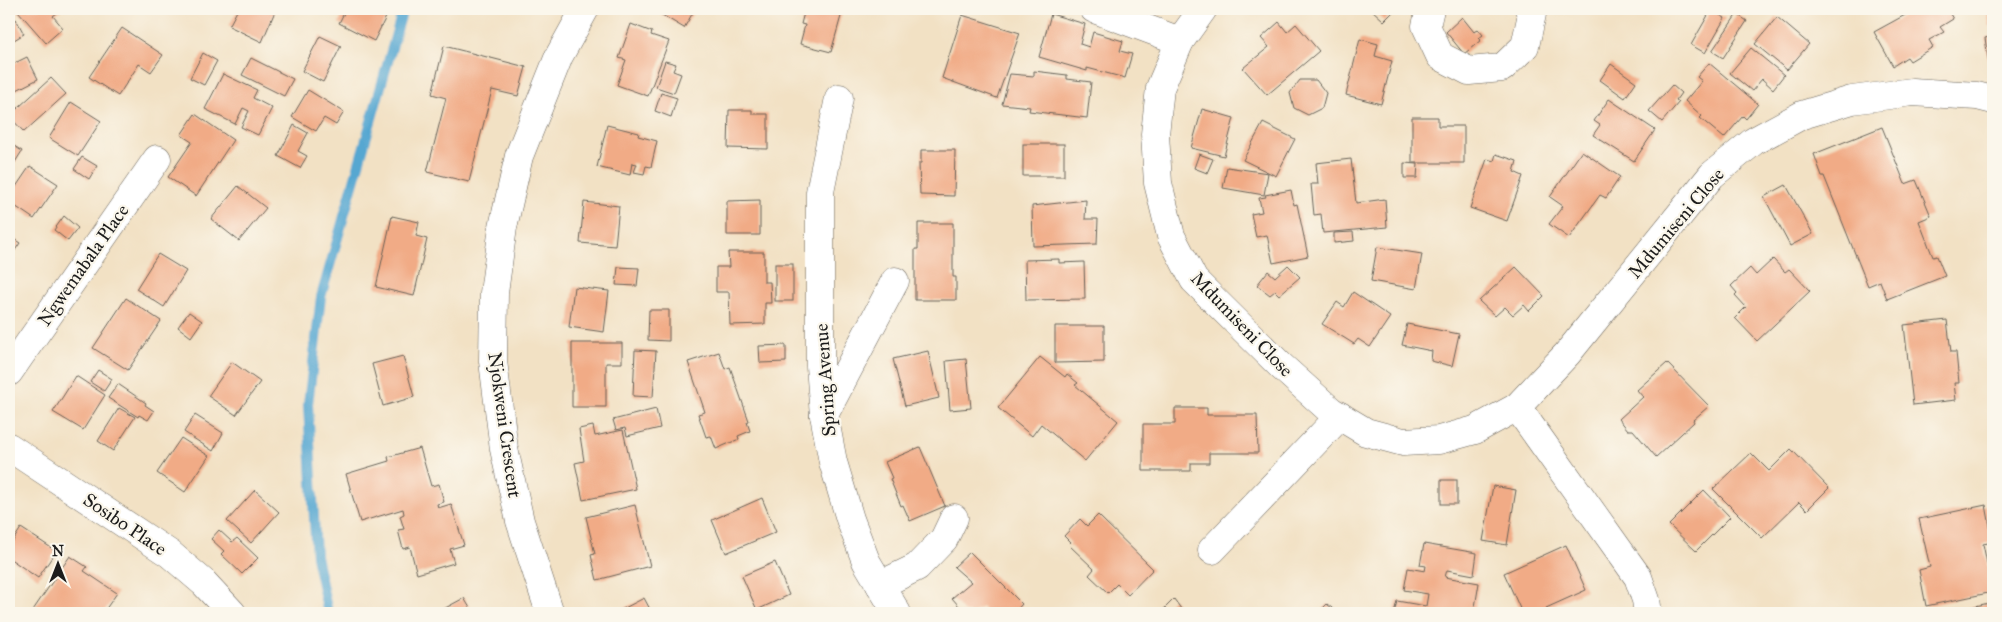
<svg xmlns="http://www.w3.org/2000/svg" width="2002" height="622" viewBox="0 0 2002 622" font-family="'IM FELL Great Primer',serif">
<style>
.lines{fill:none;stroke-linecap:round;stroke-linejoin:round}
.stream{stroke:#57a7d1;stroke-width:10}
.building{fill:#f1ab86}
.minor-casing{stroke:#676157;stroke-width:29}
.minor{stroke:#fff;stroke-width:28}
.labels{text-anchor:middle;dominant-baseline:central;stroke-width:4.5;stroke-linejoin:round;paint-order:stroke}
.street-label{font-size:19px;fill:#1c1c1c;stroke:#fbf7ec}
</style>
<rect width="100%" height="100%" fill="#fbf7ec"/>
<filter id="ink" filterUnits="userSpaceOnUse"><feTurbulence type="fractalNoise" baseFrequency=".02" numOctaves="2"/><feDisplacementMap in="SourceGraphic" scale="10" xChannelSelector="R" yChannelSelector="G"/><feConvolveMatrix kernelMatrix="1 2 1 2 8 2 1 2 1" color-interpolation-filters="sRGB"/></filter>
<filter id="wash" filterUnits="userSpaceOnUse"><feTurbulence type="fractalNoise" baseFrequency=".0096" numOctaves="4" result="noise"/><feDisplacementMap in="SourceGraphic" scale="20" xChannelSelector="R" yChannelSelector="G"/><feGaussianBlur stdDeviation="1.12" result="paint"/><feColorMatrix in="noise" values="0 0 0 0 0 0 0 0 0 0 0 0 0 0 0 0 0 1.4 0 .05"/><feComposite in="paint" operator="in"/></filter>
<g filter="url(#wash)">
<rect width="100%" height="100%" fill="#f2e1c4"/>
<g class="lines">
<path class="stream" d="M328,613L316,556L308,404L321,297L403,9"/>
</g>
<g id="blocks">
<g class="building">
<path d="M20,9H62L53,16L63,28L46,43L18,11Z"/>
<path d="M238,9H276L262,42L229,26Z"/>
<path d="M346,9H390L374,41L339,23Z"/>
<path d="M652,9H695L684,28Z"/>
<path d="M805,9H843L831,52L800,44L805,25L801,24Z"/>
<path d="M1371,9H1396L1384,21Z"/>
<path d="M1916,9H1947L1953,19L1940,27L1944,32L1929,40L1933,47L1910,61L1907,57L1893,66L1874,32Z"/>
<path d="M1986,9H1993V26H1990Z"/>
<path d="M1711,10L1725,18L1705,53L1691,45Z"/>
<path d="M1051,14L1085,24L1080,44L1089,47L1093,32L1123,41L1120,51L1132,54L1125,78L1087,68V71L1039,57Z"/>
<path d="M1737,14L1747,21L1723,58L1712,51Z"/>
<path d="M962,15L1020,33L997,98L942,78Z"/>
<path d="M1462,17L1474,32L1478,29L1483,35L1479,38L1481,40L1464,54L1446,32Z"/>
<path d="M1777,17L1809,44L1787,70L1755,44Z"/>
<path d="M16,19L24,34L9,43V23Z"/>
<path d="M1279,22L1287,32L1296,24L1319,51L1267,95L1243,68L1269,47L1261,38Z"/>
<path d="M631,24L652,32L651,35L669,41L648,96L617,85L626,60L619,58Z"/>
<path d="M122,28L163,55L151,72L139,64L118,96L89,77Z"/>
<path d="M320,36L341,46L323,82L302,71Z"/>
<path d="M1993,36V78H1991L1985,38Z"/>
<path d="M1360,39L1378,44L1375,56L1392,61L1381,104L1346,95Z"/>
<path d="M444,46L526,67L518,96L492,90L469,182L427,172L446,98L432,94Z"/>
<path d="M1751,48L1784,75L1773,89L1762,79L1752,91L1730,73Z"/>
<path d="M203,53L217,61L204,85L190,78Z"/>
<path d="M27,57L38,79L9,94V66Z"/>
<path d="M251,58L293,79L284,96L242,75Z"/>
<path d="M665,61L676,64L673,71L681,74L674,93L656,87Z"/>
<path d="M1709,63L1758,104L1746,119L1743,116L1724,138L1700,118L1702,116L1685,101L1702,81L1697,77Z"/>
<path d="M1611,64L1636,82L1625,98L1600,80Z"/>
<path d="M1034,71L1067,75V79L1091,82L1087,118L1029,111L1030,107L1002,104L1010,74L1034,76Z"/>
<path d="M223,74L257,90L253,98L272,108L258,135L241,127L249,111L243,108L235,124L205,109Z"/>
<path d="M51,78L66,94L24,132L9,116Z"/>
<path d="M1300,80H1316L1326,93L1322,108L1308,115L1294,108L1290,93Z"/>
<path d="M1672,85L1681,93L1676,100L1679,102L1662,122L1649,111Z"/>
<path d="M308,90L344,112L336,125L324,118L316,131L292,117Z"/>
<path d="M661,93L677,98L671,117L655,111Z"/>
<path d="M1609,99L1655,130L1634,161L1593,135L1600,125L1594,121Z"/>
<path d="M71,102L101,121L78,156L49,138Z"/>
<path d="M1202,109L1234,118L1224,156L1191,148Z"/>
<path d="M729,110H752V114H768V149L728,148Z"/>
<path d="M195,114L233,140L196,196L168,177L192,142L181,135Z"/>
<path d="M1412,117H1438V126H1464V163H1412Z"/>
<path d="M1263,123L1295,139L1276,176L1243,160Z"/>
<path d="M294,125L308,133L298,151L307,156L300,168L278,156Z"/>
<path d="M607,125L639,133L638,136L657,141L651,167L646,166L644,174L634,172L637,164L632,163L630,175L597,167Z"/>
<path d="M1882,127L1905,184L1916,180L1931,216L1919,221L1933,257L1937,256L1945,276L1887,299L1880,281L1868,286L1824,176H1822L1814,154Z"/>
<path d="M11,144L22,151L12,167L9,165V148Z"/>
<rect x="1023" y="144" width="41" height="32"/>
<path d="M921,150H955L954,196L920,195L919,163H921Z"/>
<path d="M1582,151L1620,177L1606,198L1600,195L1569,238L1549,224L1563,206L1550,197Z"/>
<path d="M1199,154L1213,159L1207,173L1194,168Z"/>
<path d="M1496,154L1517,161L1514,172L1523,176L1507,221L1470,208L1487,159L1494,161Z"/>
<path d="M82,157L97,166L89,179L74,169Z"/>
<path d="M1351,159L1356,203L1385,199L1387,227L1323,233L1321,214L1314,215L1311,184H1318L1316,163Z"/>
<path d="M1404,163L1418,164L1417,178H1404Z"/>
<path d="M30,166L58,184L34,219L9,202V197Z"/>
<path d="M1227,167L1268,173L1264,195L1223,188Z"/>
<path d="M1786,185L1813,234L1790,246L1764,197Z"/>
<path d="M238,186L266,208L239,241L211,219Z"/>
<path d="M1291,190L1294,205L1297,204L1308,256L1273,263L1267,235L1256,237L1251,214L1262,212L1259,198L1266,197L1265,195Z"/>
<path d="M760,200V235H727V201Z"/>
<path d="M1086,200L1085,219H1098L1097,244L1033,246L1032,206Z"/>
<path d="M584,202L619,206L615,246L580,243Z"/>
<path d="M64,216L78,228L68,241L54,230Z"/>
<path d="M392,216L419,222L416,236L427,239L414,296L376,287Z"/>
<path d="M918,223H953V277H956V300H915V249H918Z"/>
<path d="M1353,232L1354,241L1334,243V233Z"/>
<path d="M9,236L20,243L9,259Z"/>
<path d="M1377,247L1422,254L1416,289L1371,281Z"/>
<path d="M728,252H764V282H770L771,303H765V324L730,325L729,292H716V267H729Z"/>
<path d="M158,254L186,271L164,307L136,289Z"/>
<path d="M1059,259V263L1084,262L1085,299L1026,300L1025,260Z"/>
<path d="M1773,259L1785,272L1789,269L1810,291L1757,341L1735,318L1746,307L1735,295L1737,293L1731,286L1750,268L1756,275Z"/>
<rect x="775" y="264" width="18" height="37"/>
<path d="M1288,265L1300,277L1279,295L1275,291L1270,295L1257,285L1268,271L1275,277Z"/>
<path d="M618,267L639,268L637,286L616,285Z"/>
<path d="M1516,267L1544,296L1529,311L1524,305L1513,315L1505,307L1495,316L1479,301Z"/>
<path d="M574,287L609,291L604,332L569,327Z"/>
<path d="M1353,292L1390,317L1370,347L1358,339L1354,344L1322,324L1337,302L1344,307Z"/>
<path d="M126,298L161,321L128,370L93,348Z"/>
<path d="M649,310H669V341L648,340Z"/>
<path d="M189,312L202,321L191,337L178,327Z"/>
<path d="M1947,320L1951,352H1956L1959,383H1954L1956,400L1913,405L1904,325Z"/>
<path d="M1407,324L1459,334L1452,366L1431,361L1432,351L1402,345Z"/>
<path d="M1055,326H1104V362L1055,363Z"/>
<path d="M572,343H622V363H606V407H572Z"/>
<path d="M786,345V362L760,363L759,346Z"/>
<path d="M635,350L656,351L653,397L633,396Z"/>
<path d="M928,351L939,398L905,406L893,359Z"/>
<path d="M719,352L725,369L730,367L749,421L747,422L750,431L738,436L739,439L716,449L711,436L706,437L698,414L705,412L688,362Z"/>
<path d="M403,356L414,397L383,406L372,364Z"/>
<path d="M1040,357L1065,377L1067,374L1078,383L1075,385L1118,421L1085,461L1041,424L1032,436L998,408Z"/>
<path d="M966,359L971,408L950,410L946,361Z"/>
<path d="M232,362L260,382L236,415L208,396Z"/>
<path d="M1667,363L1709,406L1693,420L1694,422L1656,457L1633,430H1628L1619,419L1643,397L1637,390Z"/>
<path d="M98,370L112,379L104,391L90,382Z"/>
<path d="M76,376L105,395L83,430L53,412Z"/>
<path d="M118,384L146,403L145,405L154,411L148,420L139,415L138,417L108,398Z"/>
<path d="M119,408L135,417L113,451L98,441Z"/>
<path d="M1175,408H1207V415H1257L1258,453H1209V463H1191V471H1143V424H1175Z"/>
<path d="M656,409L660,428L627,436L625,428L616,430L613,420Z"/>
<path d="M195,415L223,433L213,451L184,432Z"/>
<path d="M593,426L595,436L623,430L636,489L583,500L575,463L584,461L579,429Z"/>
<path d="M181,438L209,456L185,492L157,473Z"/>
<path d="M920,447L945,506L910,521L903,505L901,506L890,479L892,478L885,462Z"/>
<path d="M420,448L431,486L439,484L444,502L437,504L438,508L451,504L464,545L450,549L454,563L417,574L410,547L403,549L398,530L404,529L400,516L404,514L403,509L360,522L346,474L389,461L388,457Z"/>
<path d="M1791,449L1829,488L1807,510L1799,502L1762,538L1713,489L1751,453L1769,471Z"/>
<rect x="1441" y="480" width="16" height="24"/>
<path d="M1493,486L1516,490L1507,545L1483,541Z"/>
<path d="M255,490L279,512L251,543L227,521Z"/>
<path d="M1704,490L1730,517L1696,551L1669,525Z"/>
<path d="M762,498L776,532L726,553L712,520Z"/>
<path d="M635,505L650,566L597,580L591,555L595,554L586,517Z"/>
<path d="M1986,505L1993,542L1983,544L1993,592L1926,606L1919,570L1930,567L1919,519Z"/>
<path d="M1098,515L1153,569L1128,595L1117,584L1108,593L1089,575L1094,569L1069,545L1071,543L1064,536L1080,519L1087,526Z"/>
<path d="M21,528L56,551L38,578L9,558V547Z"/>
<path d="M219,530L232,542L237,538L258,558L242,574L221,554L224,551L211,539Z"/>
<path d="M1424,544L1477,553L1474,575L1447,570L1445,577L1479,583L1474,613H1394L1397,601L1426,606L1428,594L1404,590L1408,568L1425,571L1426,566L1420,565Z"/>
<path d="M1566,545L1586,590L1546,608L1548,613H1522L1504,573Z"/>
<path d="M970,552L1022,604L1014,613H987L982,607L973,613H965L952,598L971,582L954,567Z"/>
<path d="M70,556L87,567L84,571L117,593L103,613H31Z"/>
<path d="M775,562L789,595L757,610L742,576Z"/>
<path d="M464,598L473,613H436Z"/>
<path d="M644,598L652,613H615Z"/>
<path d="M1174,599L1184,613H1160Z"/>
<path d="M1989,603L1991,613H1948V612Z"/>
<path d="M1327,604L1338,613H1318Z"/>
</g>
</g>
</g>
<g filter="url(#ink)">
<use href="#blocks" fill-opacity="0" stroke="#676157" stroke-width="1"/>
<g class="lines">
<g class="minor-casing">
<g id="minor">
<path d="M1094,9L1180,41"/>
<path d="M1203,9L1180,41L1160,88L1155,134L1158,183L1171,236L1194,280L1281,366L1331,411L1366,432L1403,442L1439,440L1475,430L1517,407L1567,354L1712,175L1754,141L1802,115L1852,100L1912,92L1977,96L1993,100"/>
<path d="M1430,9L1426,26L1440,56L1469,71L1502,68L1525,46L1532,14L1529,9"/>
<path d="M839,98L820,192V366L824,415L833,462L850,519L866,561L897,613"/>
<path d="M9,372L157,159"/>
<path d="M1517,407L1638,577L1646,600L1648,613"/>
<path d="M824,415L895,281"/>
<path d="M9,447L170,554L204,583L232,613"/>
<path d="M1212,550L1340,416"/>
<path d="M880,585L917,567L944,539L954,518"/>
<path d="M550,613L520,521L504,449L493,361L494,293L503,227L519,156L559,56L585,9"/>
</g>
</g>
<use href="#minor" class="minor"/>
</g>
</g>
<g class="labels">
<g class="street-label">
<text transform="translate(1676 223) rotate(-50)">Mdumiseni Close</text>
<text transform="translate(83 265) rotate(-55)">Ngwemabala Place</text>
<text transform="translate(1242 324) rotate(46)">Mdumiseni Close</text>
<text transform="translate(825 380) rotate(-94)">Spring Avenue</text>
<text transform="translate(505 425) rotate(82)">Njokweni Crescent</text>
<text transform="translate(125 524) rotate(34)">Sosibo Place</text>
</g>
</g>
<rect width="2002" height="622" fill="none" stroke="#fbf7ec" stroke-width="30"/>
<g transform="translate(58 564)" stroke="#fbf7ec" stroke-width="4" paint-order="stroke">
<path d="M0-4L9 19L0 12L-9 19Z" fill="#1c1c1c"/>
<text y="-8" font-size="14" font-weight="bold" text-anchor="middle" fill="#1c1c1c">N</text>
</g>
</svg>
